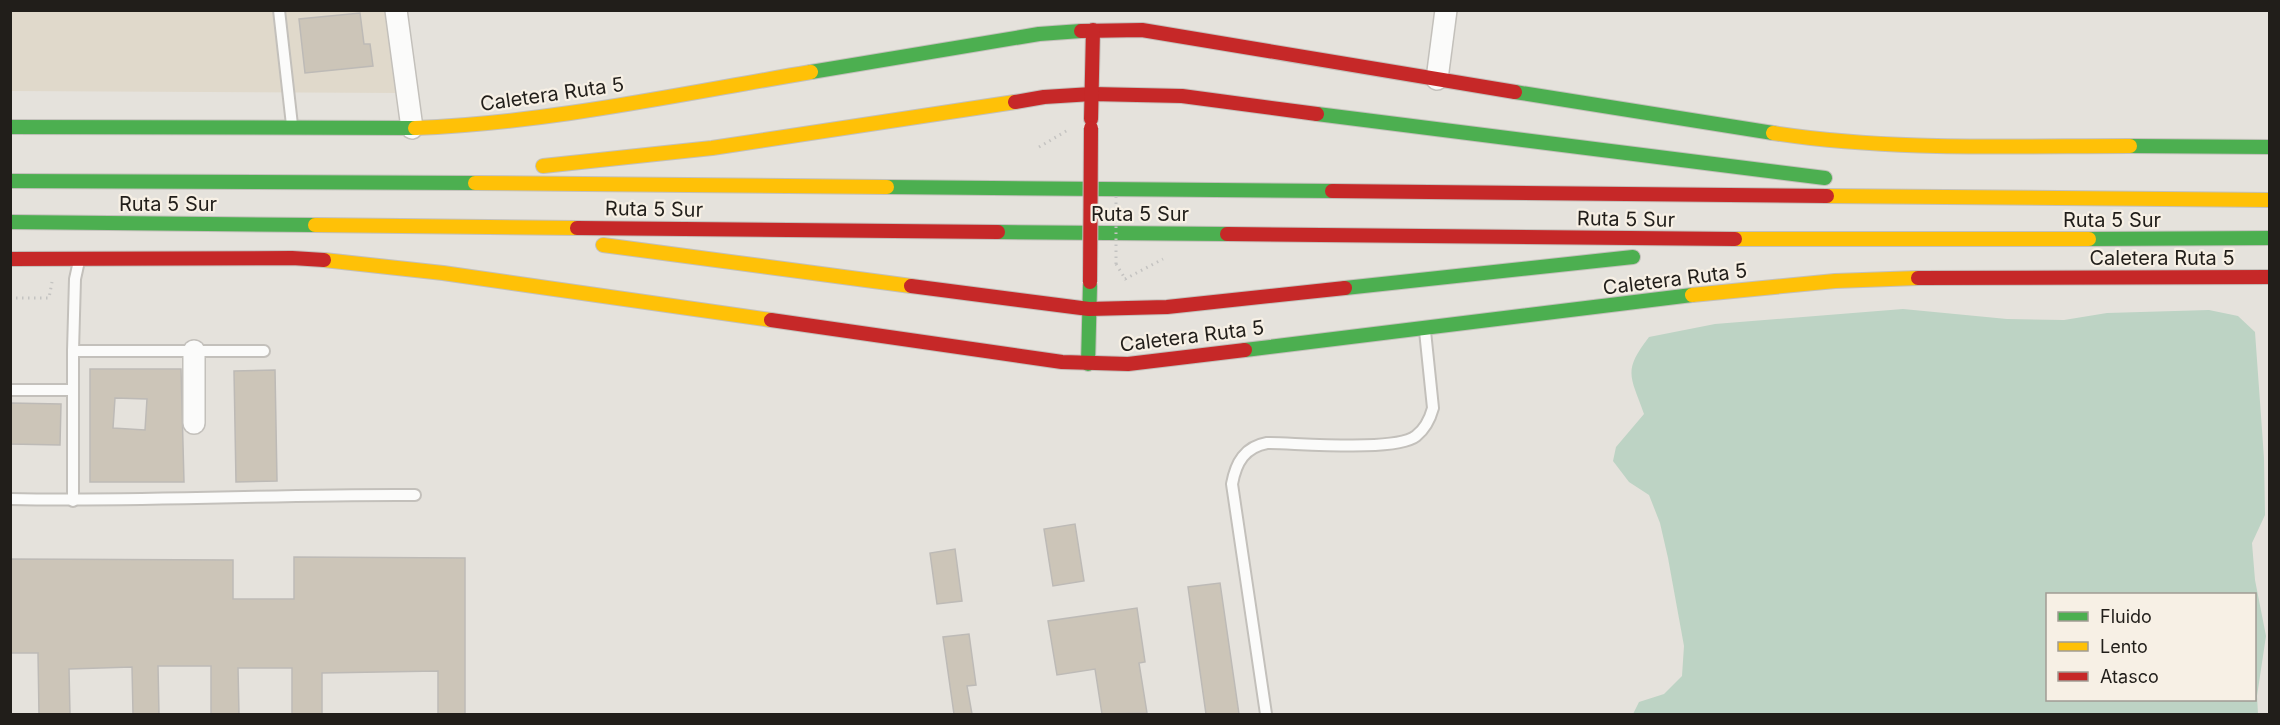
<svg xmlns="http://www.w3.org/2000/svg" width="2280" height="725" viewBox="0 0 2280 725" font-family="Inter,sans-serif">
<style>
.industrial{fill:#e0d9cb}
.green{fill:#bdd3c4;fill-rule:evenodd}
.building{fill:#ccc5b8;stroke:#bdbab6;stroke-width:1.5;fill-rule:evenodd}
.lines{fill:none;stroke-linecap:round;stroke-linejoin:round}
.lane-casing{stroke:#c3c0bb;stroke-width:14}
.street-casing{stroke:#c3c0bb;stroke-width:24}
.fast-casing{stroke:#c3c0bb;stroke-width:16}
.slow-casing{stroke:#c3c0bb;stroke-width:16}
.jam-casing{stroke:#c3c0bb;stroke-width:16}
.path{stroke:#c4c3c1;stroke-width:3;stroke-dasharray:1.5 4.5;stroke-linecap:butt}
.lane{stroke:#fbfbfa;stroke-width:10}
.street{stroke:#fbfbfa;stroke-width:21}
.fast{stroke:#4caf50;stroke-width:14}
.slow{stroke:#ffc107;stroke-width:14}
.jam{stroke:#c62828;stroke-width:14}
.jam-bridge-casing{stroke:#c3c0bb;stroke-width:16;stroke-linecap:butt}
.path-bridge{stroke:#c4c3c1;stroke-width:3;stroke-dasharray:1.5 4.5;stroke-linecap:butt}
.jam-bridge{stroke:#c62828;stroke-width:14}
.labels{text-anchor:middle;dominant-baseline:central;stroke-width:4.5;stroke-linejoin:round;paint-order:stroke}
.street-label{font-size:20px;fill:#211e1a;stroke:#f7f0e5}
</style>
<rect width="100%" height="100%" fill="#e5e2dc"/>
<path class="industrial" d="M388,10L401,93L11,91V11Z"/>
<path class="green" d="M1903,309L2007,319L2064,320L2107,313L2209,310L2238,316L2255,332L2264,458L2265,515L2252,543L2255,580L2266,636L2257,696L2258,714H1633L1639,702L1664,694L1682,676L1684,646L1668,558L1660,523L1649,495L1629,482L1613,461L1616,447L1644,414C1631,376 1622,372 1649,337L1715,324ZM2048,594H2254V700H2048Z"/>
<g class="building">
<path d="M360,13L364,44H370L373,66L305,73L299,19Z"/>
<path d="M90,369H181L184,482H90ZM115,398L147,399L145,430L113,428Z"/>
<path d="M275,370L277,481L236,482L234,371Z"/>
<path d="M10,403L61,404L60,445L10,444Z"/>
<path d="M1075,524L1084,581L1053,586L1044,529Z"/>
<path d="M955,549L962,601L937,604L930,553Z"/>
<path d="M294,557L465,558V714H438V671L322,673V714H292V668H238L239,714H211V666H158L159,714H133L132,667L69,669L70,714H39L38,653H10V559L233,560V599H294Z"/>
<path d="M1220,583L1239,714H1206L1188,587Z"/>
<path d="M1137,608L1145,662L1139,663L1147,713L1102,714L1095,669L1057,675L1048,621Z"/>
<path d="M969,634L976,685L967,686L972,714H954L943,637Z"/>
</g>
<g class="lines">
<g class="lane-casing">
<g id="lane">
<path d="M279,10L292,125"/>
<path d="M73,351H264"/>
<path d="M10,390H73"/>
<path d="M10,499C145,502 280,494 415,495"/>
<path d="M73,501V351L75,279L79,261"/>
<path d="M1266,714L1232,484C1236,462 1245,447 1267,443C1297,443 1396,452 1416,436C1425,429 1430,419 1433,408L1425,331"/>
</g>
</g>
<g class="street-casing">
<g id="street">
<path d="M396,10L412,128"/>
<path d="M1437,79L1446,10"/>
<path d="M194,423V351"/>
</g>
</g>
<g class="fast-casing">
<g id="fast">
<path d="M811,72L1039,34L1081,31"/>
<path d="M1515,92L1773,133"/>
<path d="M1317,114L1825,178"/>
<path d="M10,127L415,128"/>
<path d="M2130,146L2270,147"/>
<path d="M10,181L475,183"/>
<path d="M887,187L1332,191"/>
<path d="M10,222L315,225"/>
<path d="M998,232L1227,234"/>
<path d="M2089,239L2270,238"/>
<path d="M1345,288L1633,257"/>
<path d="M1245,350L1692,295"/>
<path d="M1088,364L1090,286"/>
</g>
</g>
<g class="slow-casing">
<g id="slow">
<path d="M415,128C548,123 680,94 811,72"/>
<path d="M1773,133C1890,151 2011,146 2130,146"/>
<path d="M543,166L712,148L1015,102"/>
<path d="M475,183L887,187"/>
<path d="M1827,196L2270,200"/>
<path d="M315,225L577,228"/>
<path d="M1735,239H2089"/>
<path d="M603,245L911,286"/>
<path d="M324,260L443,273L771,320"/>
<path d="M1692,295L1835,281L1918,278"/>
</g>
</g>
<g class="jam-casing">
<g id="jam">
<path d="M1081,31L1142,30L1515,92"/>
<path d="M1015,102L1044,97L1092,94L1182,96L1317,114"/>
<path d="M1091,119L1093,30"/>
<path d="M1332,191L1827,196"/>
<path d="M577,228L998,232"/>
<path d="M1227,234L1735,239"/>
<path d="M10,259L292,258L324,260"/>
<path d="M1918,278L2270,277"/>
<path d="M911,286L1089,309L1167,307L1345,288"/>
<path d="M771,320L1062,362L1128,364L1245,350"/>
</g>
</g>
<g class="path">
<path d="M1039,147L1068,130"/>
<path d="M1116,264L1126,280"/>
<path d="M1125,279L1163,259"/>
<path d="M10,298H49L52,282"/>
</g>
<use href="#lane" class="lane"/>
<use href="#street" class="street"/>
<use href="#fast" class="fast"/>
<use href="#slow" class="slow"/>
<use href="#jam" class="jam"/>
<g class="jam-bridge-casing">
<path id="jam-bridge" d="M1090,282L1091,128"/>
</g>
<path class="path-bridge" d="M1116,264V194"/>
<use href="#jam-bridge" class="jam-bridge"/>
</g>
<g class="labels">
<g class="street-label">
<text transform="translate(552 94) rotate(-8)">Caletera Ruta 5</text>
<text x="168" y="204">Ruta 5 Sur</text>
<text transform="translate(654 209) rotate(1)">Ruta 5 Sur</text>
<text x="1140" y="214">Ruta 5 Sur</text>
<text transform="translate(1626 219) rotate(1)">Ruta 5 Sur</text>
<text x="2112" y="220">Ruta 5 Sur</text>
<text x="2162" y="258">Caletera Ruta 5</text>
<text transform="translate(1675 279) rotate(-7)">Caletera Ruta 5</text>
<text transform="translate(1192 336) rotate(-7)">Caletera Ruta 5</text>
</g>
</g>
<rect width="2280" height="725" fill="none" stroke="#211e1a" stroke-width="24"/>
<rect x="2046" y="593" width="210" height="108" fill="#f7f0e5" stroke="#a19c94" stroke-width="1.5"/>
<rect x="2058" y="612" width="30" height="9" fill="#4caf50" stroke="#a19c94" stroke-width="1.5"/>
<text x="2100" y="623" font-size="18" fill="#211e1a">Fluido</text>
<rect x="2058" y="642" width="30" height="9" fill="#ffc107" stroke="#a19c94" stroke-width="1.5"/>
<text x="2100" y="653" font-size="18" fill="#211e1a">Lento</text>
<rect x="2058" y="672" width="30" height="9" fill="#c62828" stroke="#a19c94" stroke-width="1.5"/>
<text x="2100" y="683" font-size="18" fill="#211e1a">Atasco</text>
</svg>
